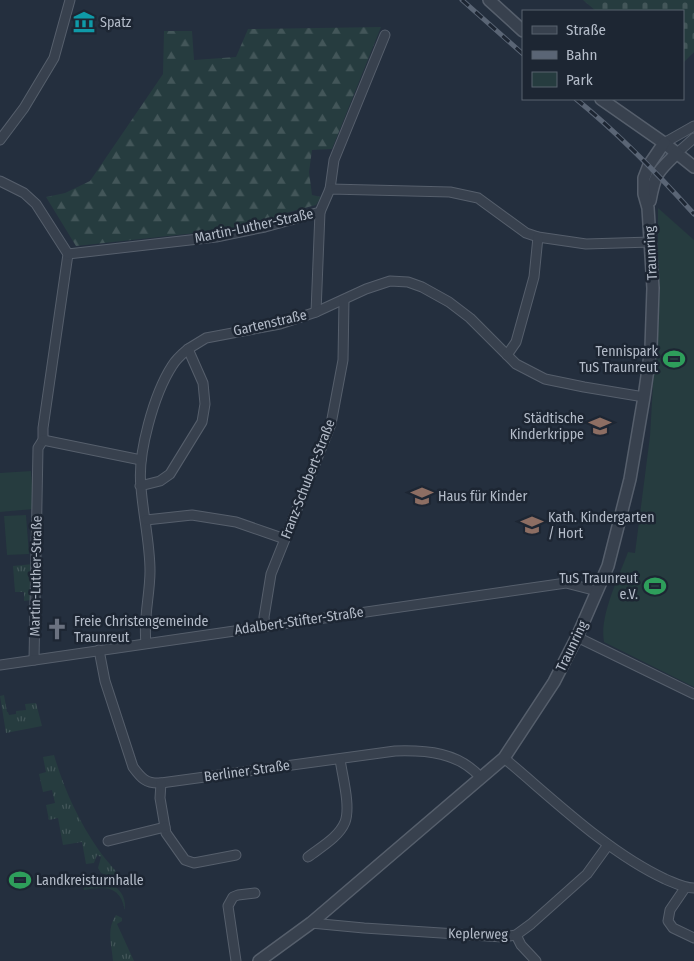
<svg xmlns="http://www.w3.org/2000/svg" width="694" height="961" viewBox="0 0 694 961" font-family="'Fira Sans Condensed',sans-serif">
<style>
.grass{fill:url(#grass-tufts)}
.forest{fill:url(#forest-firs)}
.cemetery{fill:url(#cemetery-stones)}
.green{fill:#263c3f}
.lines{fill:none;stroke-linecap:round;stroke-linejoin:round}
.minor-casing{stroke:#565f6c;stroke-width:11}
.tertiary-casing{stroke:#565f6c;stroke-width:14}
.minor{stroke:#38414e;stroke-width:9}
.tertiary{stroke:#38414e;stroke-width:11}
.rail-casing{stroke:#5a6575;stroke-width:5}
.rail{stroke:#1d2633;stroke-width:3;stroke-dasharray:9;stroke-linecap:butt}
.labels{text-anchor:middle;dominant-baseline:central;stroke-width:5;stroke-linejoin:round;paint-order:stroke}
.poi-label{font-size:14px;fill:#b4bcc9;stroke:#1d2633;text-anchor:start}
.street-label{font-size:14px;fill:#b4bcc9;stroke:#1d2633}
</style>
<defs>
<pattern id="grass-tufts" width="24" height="20" patternUnits="userSpaceOnUse" patternTransform="scale(1.25)"><rect width="24" height="20" fill="#263c3f"/><path d="M3 7l-1-3M5 7V3M7 7l1-3M15 17l-1-3M17 17v-4M19 17l1-3" fill="none" stroke="#435659"/></pattern>
<pattern id="forest-firs" width="22" height="20" patternUnits="userSpaceOnUse" patternTransform="scale(1.25)"><rect width="22" height="20" fill="#263c3f"/><path d="M5 1l3.5 6h-7zM16 11l3.5 6h-7z" fill="#435659"/></pattern>
<pattern id="cemetery-stones" width="16" height="16" patternUnits="userSpaceOnUse" patternTransform="scale(1.25)"><rect width="16" height="16" fill="#263c3f"/><path d="M2 7V4a2 2 0 0 1 4 0v3zM10 15v-3a2 2 0 0 1 4 0v3z" fill="#435659"/></pattern>
</defs>
<rect width="100%" height="100%" fill="#242f3e"/>
<g class="grass">
<path d="M33,564L32,600L24,601V592H15L13,566Z"/>
<path d="M4,695L7,712H8L9,715L16,714V711L26,710L25,704L36,703L42,726L6,733L0,696Z"/>
<path d="M54,755C64,789 78,820 98,849C107,863 121,874 128,889L114,878L101,873L98,868L101,857L97,855L94,863L86,864L82,842L63,845L58,818L49,820L46,805L55,803L52,790L43,792L39,774L46,772L43,757Z"/>
<path d="M91,880C110,879 127,890 125,910C120,886 106,886 84,890L83,882Z"/>
<path d="M116,915L122,918V921L117,924L134,961H113C112,945 106,930 116,915Z"/>
</g>
<path class="forest" d="M381,27L332,149L312,150L309,172L312,195L321,197L316,205L274,216L275,220L233,229L76,246L46,197L65,193L90,181L163,74L164,31H192L194,60L236,57L248,29Z"/>
<path class="cemetery" d="M583,0H694V52L683,63V11H596Z"/>
<g class="green">
<path d="M658,208L694,240V687L604,642C599,616 619,577 628,552L635,553L650,436L658,297Z"/>
<path d="M31,471L34,509L0,512V473Z"/>
<path d="M26,515L29,554L7,555L4,516Z"/>
</g>
<g class="lines">
<g class="minor-casing">
<g id="minor">
<path d="M0,140L24,108L54,58L70,0"/>
<path d="M664,143L694,126"/>
<path d="M677,153L694,138"/>
<path d="M0,181L24,193L36,204L68,254L43,428V440L38,448L34,660"/>
<path d="M330,189L334,160L385,35"/>
<path d="M68,254L216,237L265,227L320,212L330,189L450,192L478,198L526,233L538,237L586,244L651,242"/>
<path d="M316,312L320,212"/>
<path d="M188,349L206,338L280,324L316,312L366,289L390,281L408,282L422,287L449,302L470,318L516,364L545,379L584,387L644,397"/>
<path d="M507,355L516,342L534,277L538,237"/>
<path d="M43,440L141,460"/>
<path d="M140,486L160,481L170,474L202,422L205,404L203,383L188,349C182,354 176,359 172,366C154,394 137,454 141,487C143,515 150,543 150,571C150,595 143,619 146,643"/>
<path d="M146,520L192,515L236,522L285,539"/>
<path d="M265,626L264,617L271,574L331,424L343,360L344,300"/>
<path d="M577,637L694,694"/>
<path d="M99,650L105,681L133,767C141,778 146,784 161,783L395,751C426,750 459,752 481,778"/>
<path d="M0,665L566,583L597,591"/>
<path d="M504,758C553,799 607,852 665,879C675,883 683,888 694,888"/>
<path d="M161,783L160,798L166,833L185,860L194,863L236,855"/>
<path d="M108,841L165,827"/>
<path d="M308,857C321,847 339,837 345,822C351,806 342,775 340,759"/>
<path d="M685,888L670,910L668,921L673,928L694,938"/>
<path d="M311,923L364,928L503,937L516,935L531,924L587,874L608,845"/>
<path d="M516,935L521,945L536,961"/>
<path d="M236,961L228,906L233,897L238,895L255,893"/>
</g>
</g>
<g class="tertiary-casing">
<g id="tertiary">
<path d="M489,0L523,31"/>
<path d="M601,99L664,143L694,167"/>
<path d="M650,201C655,174 657,172 677,153"/>
<path d="M259,961L311,923L504,758L554,682L577,637L608,566L630,479L644,397L651,348L653,288L648,208L644,194V178L649,165L664,143"/>
</g>
</g>
<use href="#minor" class="minor"/>
<use href="#tertiary" class="tertiary"/>
<g class="rail-casing">
<g id="rail">
<path d="M462,0L523,54"/>
<path d="M576,99C619,134 657,173 694,214"/>
</g>
</g>
<use href="#rail" class="rail"/>
</g>
<defs>
<g id="museum-bare" transform="scale(1.725)"><path d="M0-6L6-3V-2H-6V-3ZM-5-1h2V3h-2ZM-1-1h2V3h-2ZM3-1h2V3H3ZM-6 4H6V6H-6Z" fill="#0f9aa8" stroke="#1d2633" stroke-width="2.5" paint-order="stroke"/></g>
<g id="stadium-bare" transform="scale(1.725)"><path d="M0-5a6.5 5 0 1 0 0 10a6.5 5 0 1 0 0-10ZM-3.5-1.8h7v3.6h-7Z" fill="#2e9e5b" stroke="#1d2633" stroke-width="2.5" paint-order="stroke"/></g>
<g id="school-bare" transform="scale(1.725)"><path d="M0-5L7-2L0 1L-7-2ZM-4 1L0 2.5L4 1V4Q0 6-4 4Z" fill="#8d6e63" stroke="#1d2633" stroke-width="2.5" paint-order="stroke"/></g>
<g id="church-bare" transform="scale(1.725)"><path d="M-1.2-6h2.4v3.5h3.3v2.4h-3.3V6h-2.4V-.1h-3.3v-2.4h3.3Z" fill="#6b7280" stroke="#1d2633" stroke-width="2.5" paint-order="stroke"/></g>
</defs>
<g fill-rule="evenodd">
<use href="#museum-bare" x="84" y="22"/>
<use href="#stadium-bare" x="674" y="359"/>
<use href="#school-bare" x="600" y="426"/>
<use href="#school-bare" x="422" y="496"/>
<use href="#school-bare" x="532" y="525"/>
<use href="#stadium-bare" x="655" y="586"/>
<use href="#church-bare" x="57" y="629"/>
<use href="#stadium-bare" x="20" y="880"/>
</g>
<g class="labels">
<g class="poi-label">
<text x="100" y="22">Spatz</text>
<text x="658" y="351" text-anchor="end">Tennispark<tspan x="658" dy="16">TuS Traunreut</tspan></text>
<text x="584" y="418" text-anchor="end">Städtische<tspan x="584" dy="16">Kinderkrippe</tspan></text>
<text x="438" y="496">Haus für Kinder</text>
<text x="548" y="517">Kath. Kindergarten<tspan x="548" dy="16">/ Hort</tspan></text>
<text x="638" y="578" text-anchor="end">TuS Traunreut<tspan x="638" dy="16">e.V.</tspan></text>
<text x="74" y="621">Freie Christengemeinde<tspan x="74" dy="16">Traunreut</tspan></text>
<text x="36" y="880">Landkreisturnhalle</text>
</g>
<g class="street-label">
<text transform="translate(254 226) rotate(-12)">Martin-Luther-Straße</text>
<text transform="translate(651 253) rotate(-93)">Traunring</text>
<text transform="translate(270 323) rotate(-13)">Gartenstraße</text>
<text transform="translate(308 479) rotate(-69)">Franz-Schubert-Straße</text>
<text transform="translate(36 576) rotate(-89)">Martin-Luther-Straße</text>
<text transform="translate(299 621) rotate(-8)">Adalbert-Stifter-Straße</text>
<text transform="translate(572 646) rotate(-64)">Traunring</text>
<text transform="translate(247 771) rotate(-8)">Berliner Straße</text>
<text transform="translate(478 934) rotate(1)">Keplerweg</text>
</g>
</g>
<rect x="522" y="10" width="162" height="90" fill="#1d2633" stroke="#59626f"/>
<rect x="532" y="26" width="25" height="8" fill="#38414e" stroke="#59626f"/>
<text x="566" y="35" font-size="15" fill="#b4bcc9">Straße</text>
<rect x="532" y="51" width="25" height="8" fill="#5a6575" stroke="#59626f"/>
<text x="566" y="60" font-size="15" fill="#b4bcc9">Bahn</text>
<rect x="532" y="72" width="25" height="15" fill="#263c3f" stroke="#59626f"/>
<text x="566" y="85" font-size="15" fill="#b4bcc9">Park</text>
</svg>
